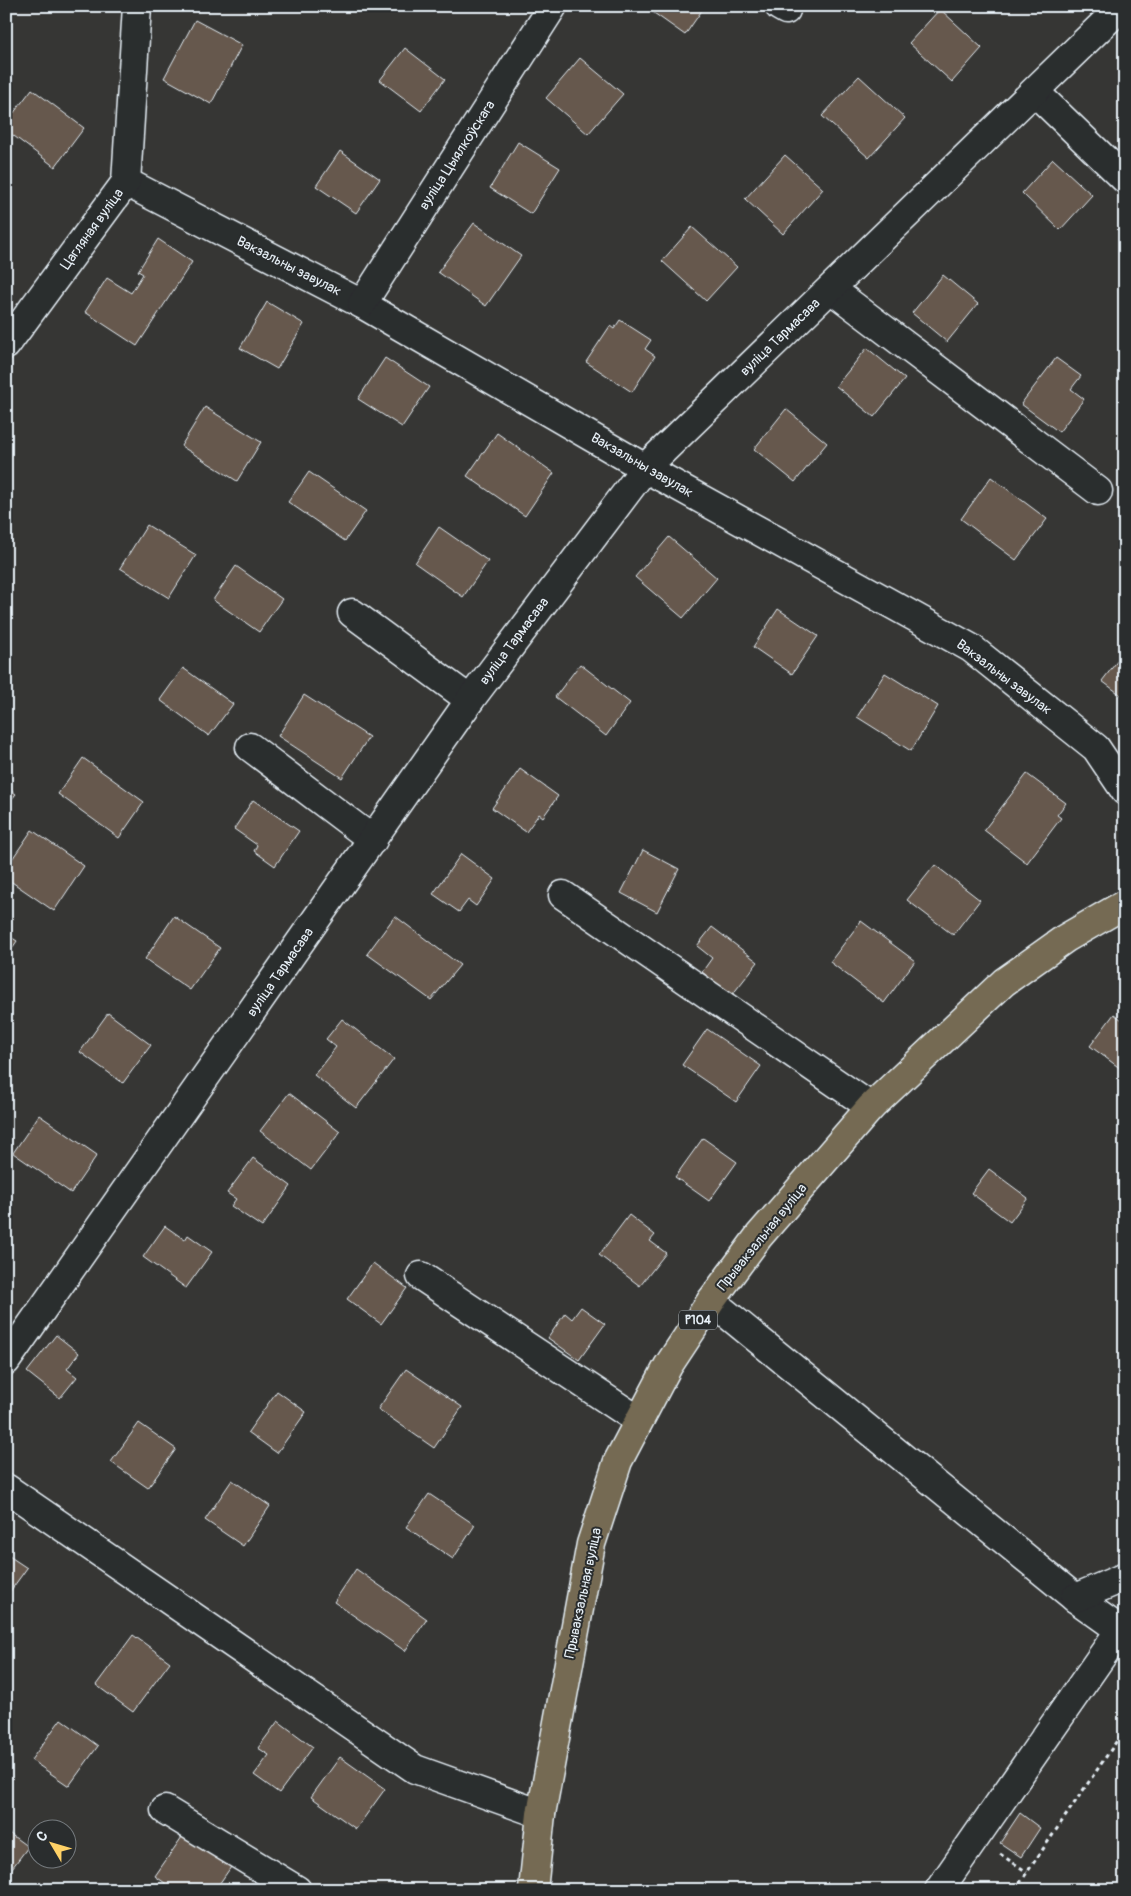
<svg xmlns="http://www.w3.org/2000/svg" width="1131" height="1896" viewBox="0 0 1131 1896" font-family="Pangolin,sans-serif">
<style>
.building{fill:#66594d;stroke:#e8f1f8}
.lines{fill:none;stroke-linecap:round;stroke-linejoin:round}
.minor-casing{stroke:#e8f1f8;stroke-width:31}
.major-casing{stroke:#e8f1f8;stroke-width:31}
.path{stroke:#e8f1f8;stroke-width:3;stroke-dasharray:4 4;stroke-linecap:butt}
.minor{stroke:#2a2d2e;stroke-width:28}
.major{stroke:#746b52;stroke-width:28}
.labels{text-anchor:middle;dominant-baseline:central;stroke-width:4;stroke-linejoin:round;paint-order:stroke}
.shield{fill:#2a2d2e;stroke:#afb6bb;stroke-width:1}
.shield-label{font-size:12px;font-weight:bold;fill:#e8f1f8}
.street-label{font-size:14px;fill:#e8f1f8;stroke:#2a2d2e}
</style>
<rect width="100%" height="100%" fill="#363634"/>
<filter id="ink" filterUnits="userSpaceOnUse"><feTurbulence type="fractalNoise" baseFrequency=".02" numOctaves="2"/><feDisplacementMap in="SourceGraphic" scale="10" xChannelSelector="R" yChannelSelector="G"/><feConvolveMatrix kernelMatrix="1 2 1 2 8 2 1 2 1" color-interpolation-filters="sRGB"/></filter>
<g filter="url(#ink)">
<g class="building">
<path d="M644,6H705L685,35Z"/>
<path d="M940,9L982,48L952,82L909,43Z"/>
<path d="M195,20L242,45L211,104L164,78Z"/>
<path d="M405,48L445,79L421,111L380,80Z"/>
<path d="M580,58L623,94L588,134L546,98Z"/>
<path d="M859,76L905,118L869,158L822,116Z"/>
<path d="M32,89L84,128L55,167L6,130V123Z"/>
<path d="M518,142L560,168L531,214L490,188Z"/>
<path d="M340,151L380,179L356,213L316,186Z"/>
<path d="M785,155L823,189L783,234L745,199Z"/>
<path d="M1053,159L1092,195L1060,230L1022,193Z"/>
<path d="M474,223L521,256L486,306L438,272Z"/>
<path d="M692,227L737,267L706,301L662,261Z"/>
<path d="M158,239L192,262L137,346L85,312L107,278L131,293L143,274L138,271Z"/>
<path d="M943,275L978,304L947,342L912,313Z"/>
<path d="M267,302L304,324L277,369L240,348Z"/>
<path d="M620,320L651,340L645,349L655,356L632,392L586,362L610,326L614,329Z"/>
<path d="M867,348L905,379L874,417L836,386Z"/>
<path d="M385,358L429,387L402,427L358,399Z"/>
<path d="M1056,358L1081,376L1071,389L1084,399L1059,432L1021,404Z"/>
<path d="M205,407L261,442L237,481L181,446Z"/>
<path d="M786,409L827,443L795,482L754,449Z"/>
<path d="M497,433L554,473L525,516L467,476Z"/>
<path d="M309,472L366,511L345,541L288,502Z"/>
<path d="M991,477L1047,519L1016,560L961,519Z"/>
<path d="M147,525L196,555L169,598L120,568Z"/>
<path d="M439,527L488,561L463,597L415,563Z"/>
<path d="M669,537L717,578L683,618L635,577Z"/>
<path d="M236,566L282,599L259,632L213,600Z"/>
<path d="M778,609L818,636L792,674L753,647Z"/>
<path d="M1125,651V698L1102,681Z"/>
<path d="M580,664L630,703L606,736L555,697Z"/>
<path d="M183,668L233,704L209,736L160,700Z"/>
<path d="M885,673L938,706L911,751L857,717Z"/>
<path d="M304,695L369,737L342,778L278,736Z"/>
<path d="M83,758L144,802L119,838L58,794Z"/>
<path d="M520,769L558,796L543,817L539,814L526,832L492,808Z"/>
<path d="M1027,774L1066,803L1057,815L1061,818L1027,863L984,830Z"/>
<path d="M6,787L16,794L6,806Z"/>
<path d="M253,800L299,831L275,866L254,851L257,845L234,829Z"/>
<path d="M32,830L84,866L54,911L6,878V868Z"/>
<path d="M643,850L679,869L657,912L621,893Z"/>
<path d="M461,854L495,879L476,906L468,900L459,912L433,894Z"/>
<path d="M935,865L980,900L953,935L907,900Z"/>
<path d="M174,916L220,948L190,990L145,959Z"/>
<path d="M395,916L460,965L431,1000L367,954Z"/>
<path d="M861,921L915,961L884,1003L830,962Z"/>
<path d="M712,927L758,962L732,995L702,972L712,958L697,946Z"/>
<path d="M6,934L17,941L6,957Z"/>
<path d="M108,1013L151,1045L123,1083L80,1052Z"/>
<path d="M1114,1014L1125,1022V1072L1090,1046Z"/>
<path d="M342,1019L394,1059L356,1108L314,1075L336,1047L326,1039Z"/>
<path d="M707,1029L761,1066L736,1102L682,1065Z"/>
<path d="M289,1093L340,1132L311,1170L260,1131Z"/>
<path d="M39,1115L97,1155L71,1193L13,1153Z"/>
<path d="M703,1138L737,1162L709,1201L675,1177Z"/>
<path d="M253,1158L291,1186L262,1227L231,1206L236,1199L227,1193Z"/>
<path d="M989,1169L1028,1198L1010,1222L971,1193Z"/>
<path d="M629,1215L655,1235L650,1241L666,1253L640,1286L599,1255Z"/>
<path d="M165,1226L185,1240L188,1235L212,1252L186,1288L143,1257Z"/>
<path d="M373,1263L407,1288L381,1324L347,1299Z"/>
<path d="M581,1307L605,1324L579,1360L548,1338L565,1313L572,1319Z"/>
<path d="M56,1335L79,1353L67,1369L77,1377L60,1398L27,1372Z"/>
<path d="M406,1369L462,1407L434,1448L378,1409Z"/>
<path d="M277,1391L306,1412L277,1453L248,1432Z"/>
<path d="M139,1423L176,1449L148,1488L111,1462Z"/>
<path d="M232,1480L270,1506L243,1546L205,1520Z"/>
<path d="M429,1494L475,1525L453,1559L406,1527Z"/>
<path d="M6,1554L27,1568L6,1597Z"/>
<path d="M356,1569L427,1619L405,1651L334,1602Z"/>
<path d="M133,1635L170,1662L133,1712L96,1685Z"/>
<path d="M61,1719L98,1746L69,1786L31,1760Z"/>
<path d="M278,1721L313,1747L279,1793L254,1775L269,1755L258,1748Z"/>
<path d="M340,1757L385,1789L356,1829L311,1797Z"/>
<path d="M1020,1813L1040,1828L1021,1857L1000,1843Z"/>
<path d="M6,1831L28,1847L6,1876Z"/>
<path d="M184,1834L231,1867L215,1890H175L155,1876Z"/>
</g>
<g class="lines">
<g class="minor-casing">
<g id="minor">
<path d="M779,6L786,10"/>
<path d="M1035,92L1125,179"/>
<path d="M126,182L362,304L645,468L971,648L1096,748L1125,791"/>
<path d="M831,289L1098,491"/>
<path d="M362,304L553,6"/>
<path d="M6,345L126,182L137,6"/>
<path d="M352,613L470,700"/>
<path d="M250,747L373,840"/>
<path d="M563,895L871,1107"/>
<path d="M421,1276L638,1420"/>
<path d="M711,1301L1075,1598L1120,1630L939,1890"/>
<path d="M6,1361L470,700L645,468L1122,6"/>
<path d="M6,1488L415,1769L541,1814"/>
<path d="M1075,1598L1125,1577"/>
<path d="M165,1810L297,1890"/>
</g>
</g>
<g class="major-casing">
<path id="major" d="M533,1890L541,1814L591,1544L618,1461L668,1366L711,1301L759,1236L871,1107L1004,982L1066,938L1125,904"/>
</g>
<g class="path">
<path d="M1000,1854L1027,1872"/>
<path d="M1015,1890L1125,1729"/>
</g>
<use href="#minor" class="minor"/>
<use href="#major" class="major"/>
</g>
</g>
<g class="labels">
<rect class="shield" x="679" y="1310.5" width="38" height="19" rx="4"/>
<g class="shield-label">
<text x="698" y="1320">Р104</text>
</g>
<g class="street-label">
<text transform="translate(457 155) rotate(-57)">вуліца Цыялкоўскага</text>
<text transform="translate(92 229) rotate(-54)">Цагляная вуліца</text>
<text transform="translate(289 266) rotate(27)">Вакзальны завулак</text>
<text transform="translate(780 337) rotate(-44)">вуліца Тармасава</text>
<text transform="translate(642 465) rotate(30)">Вакзальны завулак</text>
<text transform="translate(514 641) rotate(-53)">вуліца Тармасава</text>
<text transform="translate(1004 677) rotate(37)">Вакзальны завулак</text>
<text transform="translate(280 972) rotate(-55)">вуліца Тармасава</text>
<text transform="translate(762 1237) rotate(-51)">Прывакзальная вуліца</text>
<text transform="translate(583 1593) rotate(-78)">Прывакзальная вуліца</text>
</g>
</g>
<rect width="1131" height="1896" fill="none" stroke="#2a2d2e" stroke-width="25"/>
<rect x="12" y="12" width="1106" height="1871" fill="none" stroke="#e8f1f8" stroke-width="2" filter="url(#ink)"/>
<g transform="translate(52 1844) rotate(308)"><circle r="24" fill="#2a2d2e" stroke="#767b7f"/>
<path d="M0-4L9 19L0 12L-9 19Z" fill="#ffd166"/>
<text y="-8" font-size="14" font-weight="bold" text-anchor="middle" fill="#e8f1f8">С</text>
</g>
</svg>
